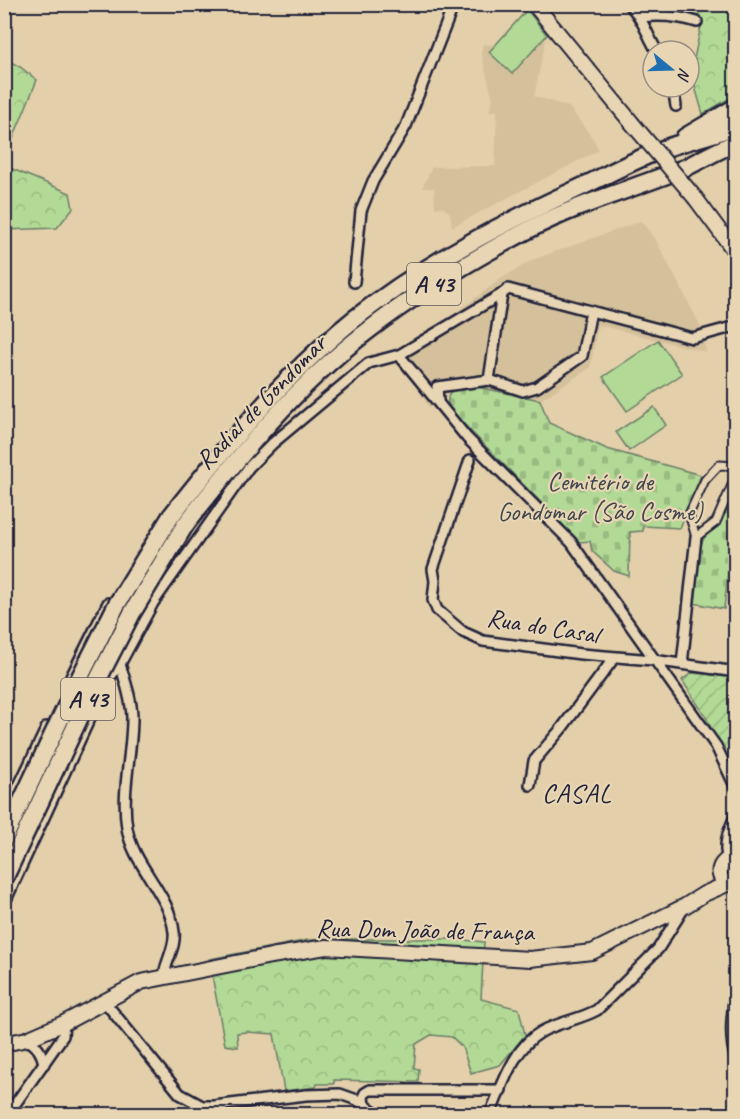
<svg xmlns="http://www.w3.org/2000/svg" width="740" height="1119" viewBox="0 0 740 1119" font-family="Caveat,sans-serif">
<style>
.built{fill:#d4c19b}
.forest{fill:url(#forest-crowns);stroke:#6a7e68;stroke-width:1.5}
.cemetery{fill:url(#cemetery-stones);stroke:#6a7e68;stroke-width:1.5}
.garden{fill:url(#garden-furrows);stroke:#6a7e68;stroke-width:1.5}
.pitch{fill:#b2d995;stroke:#6a7e68;stroke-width:1.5}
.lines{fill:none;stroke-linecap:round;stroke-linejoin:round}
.pedestrian-casing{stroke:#22223b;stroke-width:11}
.minor-casing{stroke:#22223b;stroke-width:14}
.secondary-casing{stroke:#22223b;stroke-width:18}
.motorway-casing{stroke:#22223b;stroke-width:21}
.pedestrian{stroke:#e7d5b3;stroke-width:7}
.minor{stroke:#e7d5b3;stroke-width:9}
.secondary{stroke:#e7d5b3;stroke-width:14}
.motorway{stroke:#e7d5b3;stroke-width:16}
.secondary-bridge-casing{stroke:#22223b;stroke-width:18;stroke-linecap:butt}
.motorway-bridge-casing{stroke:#22223b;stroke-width:21;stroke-linecap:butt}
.secondary-bridge{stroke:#e7d5b3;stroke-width:14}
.motorway-bridge{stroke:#e7d5b3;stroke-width:16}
.labels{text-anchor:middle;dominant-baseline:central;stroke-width:4.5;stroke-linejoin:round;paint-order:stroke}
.shield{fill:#e7d5b3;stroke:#5d585f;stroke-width:1.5}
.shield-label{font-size:24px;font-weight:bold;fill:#22223b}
.street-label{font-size:26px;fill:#22223b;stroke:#e7d5b3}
.park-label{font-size:26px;fill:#3f474d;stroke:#e7d5b3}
.neighbourhood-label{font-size:27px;letter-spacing:1.5px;fill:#22223b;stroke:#e7d5b3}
</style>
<defs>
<pattern id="forest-crowns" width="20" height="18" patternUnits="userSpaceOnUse" patternTransform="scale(1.5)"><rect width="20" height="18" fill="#b2d995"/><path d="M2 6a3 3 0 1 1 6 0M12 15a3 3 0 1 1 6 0" fill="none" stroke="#99ba81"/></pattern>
<pattern id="cemetery-stones" width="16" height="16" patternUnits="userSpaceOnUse" patternTransform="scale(1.5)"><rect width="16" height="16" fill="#b2d995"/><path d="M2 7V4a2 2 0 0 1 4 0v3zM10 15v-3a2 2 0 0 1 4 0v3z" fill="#99ba81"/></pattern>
<pattern id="garden-furrows" width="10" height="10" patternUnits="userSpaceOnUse" patternTransform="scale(1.5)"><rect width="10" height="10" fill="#b2d995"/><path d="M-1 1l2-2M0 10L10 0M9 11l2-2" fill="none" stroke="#99ba81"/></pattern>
</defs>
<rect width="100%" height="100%" fill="#e3cfaa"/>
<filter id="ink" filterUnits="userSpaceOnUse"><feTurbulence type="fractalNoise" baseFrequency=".0167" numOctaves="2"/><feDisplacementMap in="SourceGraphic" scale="12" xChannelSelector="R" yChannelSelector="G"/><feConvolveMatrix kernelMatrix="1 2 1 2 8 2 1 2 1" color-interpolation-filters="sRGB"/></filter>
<g filter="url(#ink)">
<g class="built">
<path d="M527,10L547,35L534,96L569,107L594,140L599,150L452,227L450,213L442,207L435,208L434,188H422L432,167L495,166L497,111H489L493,100L481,53L483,44L495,45Z"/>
<path d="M641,221L657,242L702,329L706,352L598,325L590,368L540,400L477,387H457L429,408L399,355L502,278L532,260Z"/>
</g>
<g class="forest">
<path d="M687,5H735V95L703,114L691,73L701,26L686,16Z"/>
<path d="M5,59L20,67L37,80L5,158Z"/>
<path d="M5,166L70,193L73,208L57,228L5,230Z"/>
<path d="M352,939H452L484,942L481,999L519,1009L525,1035L500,1065L471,1073L462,1047L452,1037L431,1035L416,1044L414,1068L419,1069L418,1082L334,1080V1084H317L316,1087L284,1091L274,1034L247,1032L237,1033L238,1047L225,1045L209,959L308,940Z"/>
</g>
<g class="cemetery">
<path d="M457,387H477L540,400L549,423L607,449L701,475L680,528L643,526V531L630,532L629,576L614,571L592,551L590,541L580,542L455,415C446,405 444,395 457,387Z"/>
<path d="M735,483V545L730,555L724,609L693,603C695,584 694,538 713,530Z"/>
</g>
<path class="garden" d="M692,673L735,677V750L731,752L735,759V769L715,737L706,717L682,680Z"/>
<g class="pitch">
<path d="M527,10L547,35L512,74L489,52Z"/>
<path d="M658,340L682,374L627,411L603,377Z"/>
<path d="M654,407L666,425L629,451L616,432Z"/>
</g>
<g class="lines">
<g class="pedestrian-casing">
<path id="pedestrian" d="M736,466L719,465L705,480L689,514L696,537L716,522L736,476"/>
</g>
<g class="minor-casing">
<g id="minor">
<path d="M629,4C643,18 647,35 657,51"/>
<path d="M641,4V17C660,15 678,16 697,22"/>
<path d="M673,87L676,106"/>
<path d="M354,282L361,211L373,181L406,126L454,4"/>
<path d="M502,294L399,355L467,438L571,542L716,746L736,788"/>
<path d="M489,380L502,294L508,289L692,338L736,326"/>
<path d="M489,380L523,391L537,387L582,356L591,311"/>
<path d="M438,400L437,387L489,380"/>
<path d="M470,460L433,569L435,581L433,600L437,610L463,632L483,641L581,654L653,660L736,672"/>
<path d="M120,664C125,681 132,700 132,718C132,755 121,791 127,828C133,866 170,894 174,932C176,948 165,961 164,977"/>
<path d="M682,664L696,537"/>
<path d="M71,677L108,603L118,607"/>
<path d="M530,785L534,761L562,728L614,658"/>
<path d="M4,817L47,727"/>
<path d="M728,859C722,844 730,828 736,814"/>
<path d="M4,904L107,681L120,664L153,603L249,467L273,443L369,363L399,355"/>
<path d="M736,985C733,1009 728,1036 736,1059"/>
<path d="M104,1001L180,1094L202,1106H214L306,1095L340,1094L357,1100L378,1114"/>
<path d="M27,1039C37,1046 42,1052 44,1064"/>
<path d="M364,1105L363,1097L365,1093L370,1090H501"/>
<path d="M8,1114L63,1036L64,1023"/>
<path d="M490,1114C502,1087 513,1048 541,1032C558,1022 579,1020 597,1010L658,949L684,908"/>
</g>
</g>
<g class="secondary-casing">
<g id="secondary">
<path d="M534,4L631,122"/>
<path d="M696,199L736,253"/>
<path d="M734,885L723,881C718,874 718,867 725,861L736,858"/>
<path d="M4,1044L27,1039L64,1023L141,982L271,956L326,947L530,959L592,952L685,906L704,894L727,884"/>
</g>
</g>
<g class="motorway-casing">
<g id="motorway">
<path d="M685,137L736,107"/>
<path d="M171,516C226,446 283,377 353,320C420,267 498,225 575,190C605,176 635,159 666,148C689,140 713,135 736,126"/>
<path d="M185,525C238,457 296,386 365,333C416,293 473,259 530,229C578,204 632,189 682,169C700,161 717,150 736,143"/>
</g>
</g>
<use href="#pedestrian" class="pedestrian"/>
<use href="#minor" class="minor"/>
<use href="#secondary" class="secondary"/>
<use href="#motorway" class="motorway"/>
<g class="secondary-bridge-casing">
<path id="secondary-bridge" d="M631,122L696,199"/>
</g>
<g class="motorway-bridge-casing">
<g id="motorway-bridge">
<path d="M4,839L78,681L117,604L171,516"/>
<path d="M4,879L93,689L132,613L185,525"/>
</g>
</g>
<use href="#secondary-bridge" class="secondary-bridge"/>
<use href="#motorway-bridge" class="motorway-bridge"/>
</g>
</g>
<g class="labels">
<g class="shield">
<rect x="407" y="263" width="54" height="42" rx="4.5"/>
<rect x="61" y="678" width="54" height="42" rx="4.5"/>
</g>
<g class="shield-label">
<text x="434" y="284">A 43</text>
<text x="88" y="699">A 43</text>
</g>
<g class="street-label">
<text transform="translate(261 402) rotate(-46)">Radial de Gondomar</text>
<text transform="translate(543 626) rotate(9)">Rua do Casal</text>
<text transform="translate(425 930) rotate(1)">Rua Dom João de França</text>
</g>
<g class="park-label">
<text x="600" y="481">Cemitério de<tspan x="600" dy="30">Gondomar (São Cosme)</tspan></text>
</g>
<g class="neighbourhood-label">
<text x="577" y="793">CASAL</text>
</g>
</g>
<rect width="740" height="1119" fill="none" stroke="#e7d5b3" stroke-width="24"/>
<rect x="12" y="12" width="716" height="1095" fill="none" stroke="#22223b" stroke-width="2" filter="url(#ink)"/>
<g transform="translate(671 69) rotate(109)"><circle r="28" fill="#e7d5b3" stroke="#988d83" stroke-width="1.5"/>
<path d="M0-4.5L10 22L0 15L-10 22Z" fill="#1f6fb2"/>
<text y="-9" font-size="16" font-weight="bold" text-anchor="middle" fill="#22223b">N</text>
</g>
</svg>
